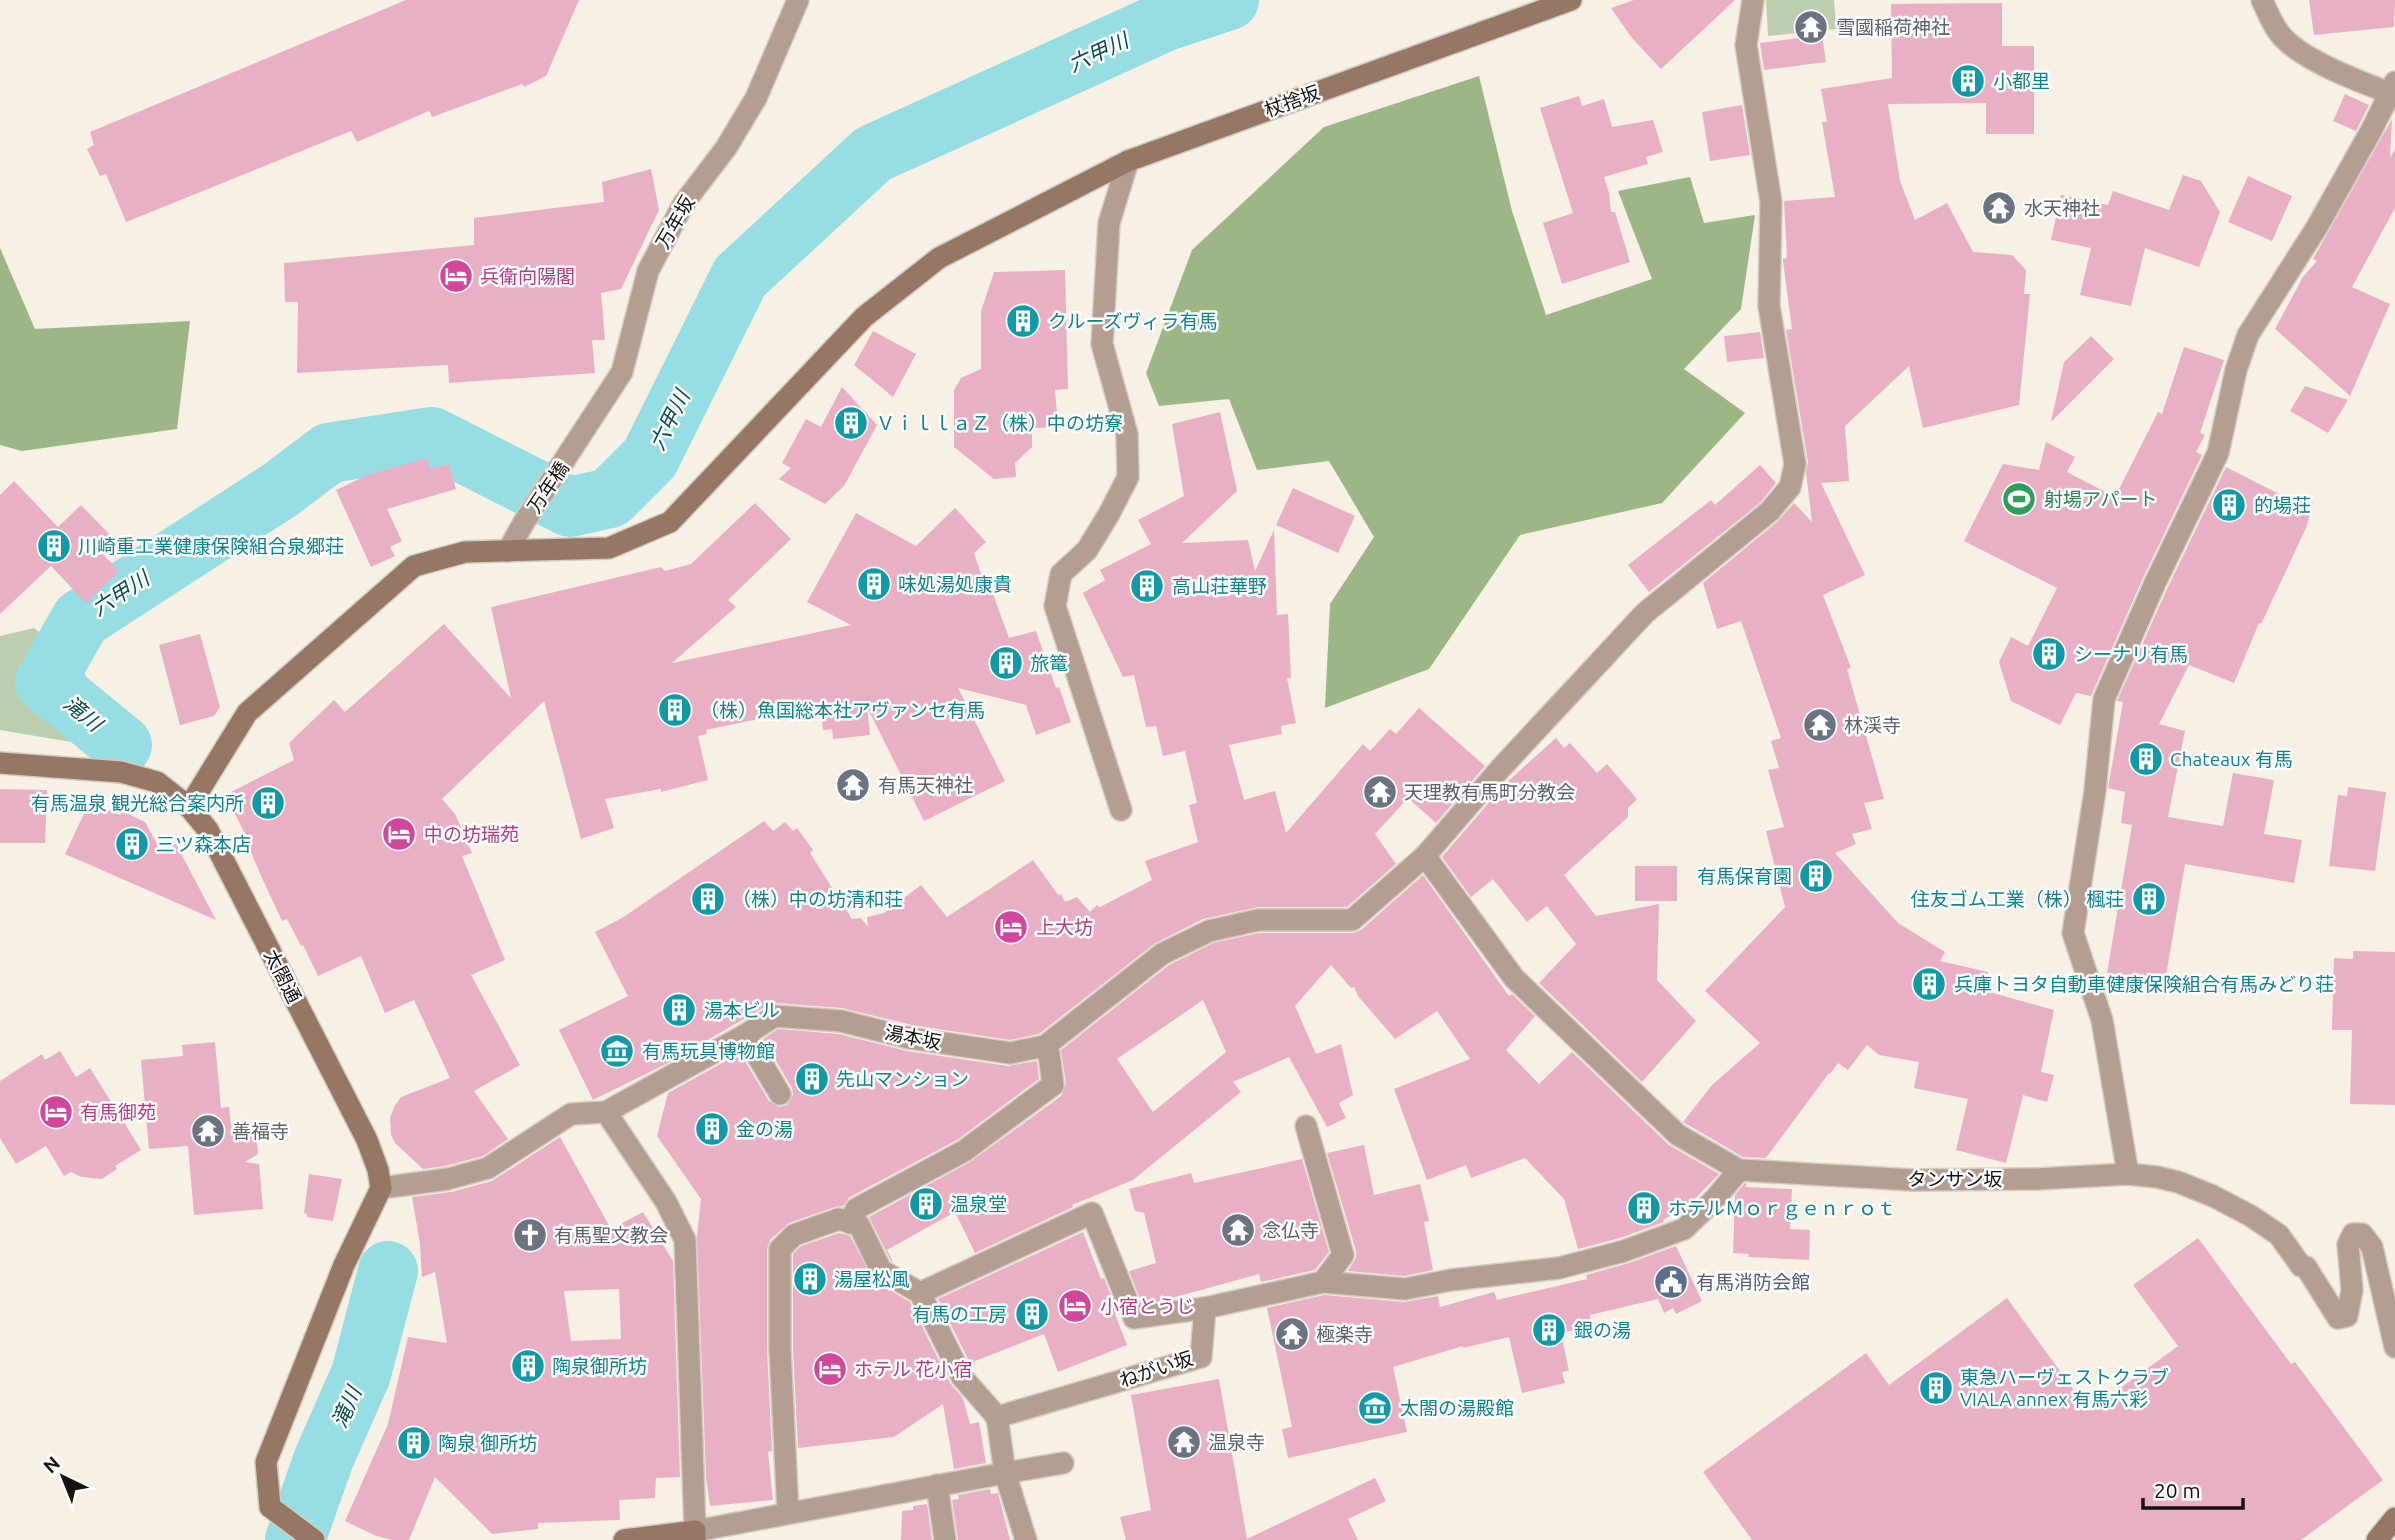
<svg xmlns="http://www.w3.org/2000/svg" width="2395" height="1540" viewBox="0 0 2395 1540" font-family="Ubuntu,'Noto Sans JP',sans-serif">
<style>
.green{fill:#bccead}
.forest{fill:#9cb686}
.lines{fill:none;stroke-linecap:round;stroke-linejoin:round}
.river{stroke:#96dee4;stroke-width:60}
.building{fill:#e9b0c5;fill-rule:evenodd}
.street-casing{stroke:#d2ccc3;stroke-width:24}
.secondary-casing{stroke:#d2ccc3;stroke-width:24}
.street{stroke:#b49e91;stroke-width:21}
.secondary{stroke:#967763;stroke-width:21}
.labels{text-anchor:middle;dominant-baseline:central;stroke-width:5;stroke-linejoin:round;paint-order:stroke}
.worship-label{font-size:19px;fill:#5b616d;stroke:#fff;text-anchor:start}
.culture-label{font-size:19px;fill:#0d838f;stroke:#fff;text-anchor:start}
.street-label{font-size:19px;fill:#14120e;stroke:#fff}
.hotel-label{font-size:19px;fill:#b23c85;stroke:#fff;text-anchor:start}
.leisure-label{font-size:19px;fill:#27864d;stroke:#fff;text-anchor:start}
.service-label{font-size:19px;fill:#4e5e75;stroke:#fff;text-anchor:start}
.water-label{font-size:21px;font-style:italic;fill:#084b50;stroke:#fff}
</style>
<rect width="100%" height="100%" fill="#f6f0e5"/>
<g class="green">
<path d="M1766,0H1834L1836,29L1768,36Z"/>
<path d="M34,628L76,662L120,725L95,746L0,730V636Z"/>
</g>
<g class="forest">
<path d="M1479,76L1512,211L1546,315L1652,279L1618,191L1690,177L1704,223L1755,215L1741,309L1684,369L1745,413L1662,503L1520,535L1429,669L1325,708L1330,604L1374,537L1329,461L1257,470L1229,399L1159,406L1146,373L1192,250L1324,127Z"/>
<path d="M0,248L35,329L190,321L177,429L22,451L0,445Z"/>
</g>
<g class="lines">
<g class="river">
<path d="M45,682L81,619L280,490L329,453L432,437L570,507L610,498L650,458L740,277L873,154L1166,21L1229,0"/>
<path d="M45,682L122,745"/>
<path d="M295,1540L324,1458L361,1374L388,1271"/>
</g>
</g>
<g class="building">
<path d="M406,0H579L546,76L524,87L522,84L432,117L429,111L357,142L351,131L126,222L106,174L100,176L87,149L94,145L90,132Z"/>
<path d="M1634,0H1735L1661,69L1632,38L1611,8Z"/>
<path d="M2309,0H2395L2394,27L2314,35Z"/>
<path d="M2002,3V46H2034V134H1986V103L1888,104L1900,181L1915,220L1947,203L1973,252L2012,255L2026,270L2024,294H2030L2019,405L1923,428L1909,366L1845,426L1849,481L1821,483L1865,575L1823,595L1851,668L1847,669L1884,799L1864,803L1872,829L1852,834L1856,844L1835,853L1898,923L1945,952L1940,961L1988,972L1982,990L2054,1010L2041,1072L2054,1075L2047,1102L2023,1095L2006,1163L1956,1150L1968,1099L1914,1088L1919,1062L1879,1055L1867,1045L1848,1070L1838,1063L1830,1074L1829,1073L1766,1158L1743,1157L1683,1122L1712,1085L1760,1043L1705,991L1785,907L1766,831L1784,827L1768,770L1779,768L1771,741L1781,738L1741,621L1717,629L1703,583L1778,521L1794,503L1812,522L1806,473L1808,462L1786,330L1792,329L1783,261V259L1787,258L1784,201L1835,197L1822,122H1827L1821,89L1892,78L1891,4Z"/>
<path d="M1822,35L1826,62L1764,70L1760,43Z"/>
<path d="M2345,94L2369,105L2356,131L2333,121Z"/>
<path d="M1579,96L1582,106L1604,99L1612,127L1653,120L1663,152L1646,157L1648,164L1604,177L1609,193L1611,212H1615L1630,262L1562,284L1543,223L1573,213L1540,108Z"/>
<path d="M1742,105L1750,155L1710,161L1702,112Z"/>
<path d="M2392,119L2390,158L2395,149V208L2352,287L2390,304L2350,396L2275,329L2303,277L2317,261L2313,259Z"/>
<path d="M651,169L659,210L621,289L601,293L605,340H592L595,373L449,383L448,365L297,373L298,302H285L284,263L474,245V218L604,202L602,182Z"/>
<path d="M2183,175L2201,181L2220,212L2199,267L2145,248L2131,306L2080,295L2091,248L2051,240L2061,195L2108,205L2113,191L2169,210Z"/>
<path d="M2248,176L2292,196L2272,241L2228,222Z"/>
<path d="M1065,270L1068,389L1055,390L1058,427L1032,428V447L1015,463L1016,477L994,479L954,447V390L961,378L981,369V311L994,272Z"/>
<path d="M873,331L916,354L893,397L854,365Z"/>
<path d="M1760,332L1764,358L1727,362L1724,336Z"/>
<path d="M2091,336L2114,359L2051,422L2064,362Z"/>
<path d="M2184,347L2224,360L2200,433L2205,435L2196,452L2202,455L2143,578L2091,696L2076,693L2060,725L2011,701L1999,662L2011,637L2028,646L2057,588L1964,541L2003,464L2039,470L2046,442L2075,457L2067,472L2115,497L2158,412L2162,414Z"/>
<path d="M2305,386L2348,400L2328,433L2290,411Z"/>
<path d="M842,387L877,425L844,486L825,504L779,479L791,468L782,463L806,419L821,427Z"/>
<path d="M1220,412L1237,491L1182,543L1248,540L1255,571L1274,530L1277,615L1288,614L1291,678H1287L1296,723L1281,726L1282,734L1229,745L1244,800L1275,791L1286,833L1363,744L1370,751L1390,729L1396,734L1419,708L1485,766L1436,823L1408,798L1375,834L1396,864L1347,907H1258L1203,919L1154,944L1039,1034L1010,1040L912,1025L842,1008L775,1003L768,1005L668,1063L593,1100L559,1030L628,996L595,932L622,918L764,821L773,831L785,822L793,831L797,828L813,850L810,853L852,919L861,918L868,927L867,917L884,913L921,885L947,917L1033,860L1059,896L1061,894L1065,902L1077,897L1090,912L1097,905L1100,907L1152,880L1145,861L1198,842L1189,805L1197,803L1185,751L1163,756L1156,726L1146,727L1134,675L1123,677L1083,593L1105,580L1100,570L1151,544L1138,520L1184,496L1172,424Z"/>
<path d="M427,458L430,469L449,464L456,489L387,509L402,541L390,547L395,556L371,567L336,490L368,475Z"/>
<path d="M1760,465L1776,483L1761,502L1649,592L1628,565L1711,500L1715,505Z"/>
<path d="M2226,467L2279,494L2313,503L2306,528L2261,624L2259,623L2234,683L2189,665L2159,724L2185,731L2168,817L2223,826L2233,773L2274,780L2264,834L2302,840L2294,883L2185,864L2165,982L2107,973L2132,825L2121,823L2125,792L2108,788L2123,702L2117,701L2167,589Z"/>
<path d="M14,481L58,527L81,505L115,540L102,553L119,571L86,603L51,566L0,614V495Z"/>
<path d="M1293,488L1355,516L1338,553L1276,525Z"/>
<path d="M755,503L791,539L728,600L736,607L672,663L851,625L807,602L856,513L916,546L955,508L986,542L974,553L988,595L993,594L1009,638L1036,631L1056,688L1059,687L1071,722L1036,735L1026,705L958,688L1005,781L924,821L867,707L870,735L833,739L832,729L823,730L820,706L706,730L707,734L698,736L708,780L661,792V789L605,799L614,828L581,839L544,701L442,799L455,814L472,853L462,856L505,960L471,975L520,1065L474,1091L508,1139L483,1156L445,1166L423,1169L395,1143L391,1135L390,1118L394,1107L401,1097L450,1078L414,1000L385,1013L361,956L318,976L303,945L301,946L287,919L282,921L263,880L249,848L252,847L225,795L294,760L289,743L334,700L345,712L444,624L511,698L491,607L661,567L665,571L691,564Z"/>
<path d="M200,634L220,707L214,716L180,725L159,645Z"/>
<path d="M1556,738L1564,748L1570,743L1597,773L1607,764L1637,799L1628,808V817L1564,875L1596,916L1659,904L1657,980L1696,1021L1642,1082L1539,983L1576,944L1547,906L1527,922L1493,879L1471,897L1442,857L1505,784Z"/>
<path d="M2348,787L2386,792L2375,871L2329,866L2338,795L2347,796Z"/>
<path d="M0,789L47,790L45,843H0Z"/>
<path d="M90,801L120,815L122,811L145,822L161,851L176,844L216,920L65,854Z"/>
<rect x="1635" y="866" width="42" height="35"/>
<path d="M1423,875L1509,996L1512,994L1535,1016L1506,1050L1539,1084L1572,1052L1669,1145L1719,1174L1689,1205L1663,1220L1664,1222L1620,1238L1578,1249L1564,1199L1525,1158L1471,1178L1466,1165L1427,1180L1394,1089L1470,1059L1437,1011L1395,1039L1358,996L1354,987L1351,988L1331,965L1295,1006L1316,1054L1341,1044L1353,1095L1339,1103L1346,1118L1327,1127L1289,1057L1233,1082L1241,1092L1133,1180L1072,1205L1073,1207L975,1253L955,1212L887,1250L893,1262L891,1261L869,1217L970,1162L1061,1096L1066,1084L1061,1050L1169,965L1213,943L1259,933H1353L1361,930ZM1203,1000L1226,1052L1153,1112L1117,1059Z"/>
<path d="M2353,951L2395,952V1105L2350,1104L2352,1030H2332L2334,958L2353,959Z"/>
<path d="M778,1029L839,1034L907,1051L1008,1066L1037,1061L1039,1079L957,1140L850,1197L843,1206L835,1207L789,1223L770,1240L767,1249V1349L772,1451L768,1452L773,1500L710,1506L706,1477L697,1236L701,1199L657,1136L668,1093L740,1053L769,1101L779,1107L787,1105L793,1095L792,1088L763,1039Z"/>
<path d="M215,1042L221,1108L229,1107L231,1124L256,1122L258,1154L245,1162L259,1164L263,1209L194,1215L188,1146L149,1149L141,1060L183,1056L182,1045Z"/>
<path d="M60,1051L76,1077L90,1068L141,1150L115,1166L117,1169L102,1179L81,1177L71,1172L64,1176L46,1146L16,1164L0,1138V1081L42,1054L45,1060Z"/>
<path d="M560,1137L611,1229L643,1212L673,1261L680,1477L656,1478L655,1498L619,1500L620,1520L538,1523V1529L492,1534L435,1477L409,1540H392L376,1536L345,1521L388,1424L408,1337L447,1343L435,1272L422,1277L420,1244L412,1197L451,1192L492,1181ZM619,1289L621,1339L571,1341L564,1291Z"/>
<path d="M1364,1145L1374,1195L1420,1184L1429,1221L1424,1222L1433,1270L1404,1276L1348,1271L1356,1258V1251L1327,1153Z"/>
<path d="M1302,1159L1329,1252L1315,1270L1261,1282L1259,1274L1161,1301L1142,1304L1129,1271L1156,1263L1144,1213L1135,1211L1129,1189L1191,1173L1194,1183Z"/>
<path d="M309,1174L342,1179L333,1221L307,1217V1214L304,1213Z"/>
<path d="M1745,1183L1747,1184L1745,1187L1792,1189L1790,1229L1810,1230L1809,1260L1748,1257L1749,1254L1733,1253L1735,1195Z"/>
<path d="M1083,1232L1101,1279L1104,1278L1118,1313L1115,1314L1127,1345L1058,1372L1044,1334L970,1363L938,1299Z"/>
<path d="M839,1233L850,1236L874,1281L910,1302L950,1383L963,1398L970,1424L979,1422L986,1463L954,1469L943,1404L894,1437L798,1448L793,1349V1254L801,1246Z"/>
<path d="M2198,1238L2291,1364L2295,1362L2383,1480L2301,1540H1752L1703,1472L1866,1353L1889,1385L2007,1298L2089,1411L2178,1346L2133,1285Z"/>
<path d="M1676,1246L1702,1301L1676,1314L1673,1308L1664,1313L1658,1299L1590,1315L1592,1326L1561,1333L1569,1371L1562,1372L1565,1383L1522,1393L1509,1337L1463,1348V1346L1393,1367L1407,1432L1288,1458L1282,1429L1292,1427L1267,1308L1324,1295L1404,1302L1438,1296L1440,1307L1494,1292L1497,1300L1587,1279L1586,1275L1629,1263Z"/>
<path d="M1219,1379L1247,1539L1375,1478L1386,1501L1348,1519L1358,1540H1126L1120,1517L1151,1510L1131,1395Z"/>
<path d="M990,1489L991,1494L998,1493L1010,1540H958L952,1500L959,1499L958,1495Z"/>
<path d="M927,1504L932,1540H901L902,1511L913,1510V1506Z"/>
</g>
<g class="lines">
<g class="street-casing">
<g id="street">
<path d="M2262,0C2267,11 2272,24 2280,34C2299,59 2360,82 2390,93L2395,82"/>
<path d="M508,551L524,522L622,372L648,271L684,203L726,148L756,98L798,0"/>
<path d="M1121,810L1055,606L1061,574L1087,550L1109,514L1128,477L1127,434L1102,344L1109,223L1128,161"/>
<path d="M1425,856L1514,978L1678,1135L1739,1170L1913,1180L2037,1179L2128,1174L2157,1177L2178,1182L2213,1196L2251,1216L2279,1235L2301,1266L2306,1267L2338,1318L2347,1316L2352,1290L2348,1244L2353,1234H2362L2372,1247L2395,1347"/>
<path d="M745,1035L780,1094"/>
<path d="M606,1112L666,1202L685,1240L695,1531L1005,1473L997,1417L1201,1357L1205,1308L1323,1282L1405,1289L1451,1280L1559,1268L1624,1251L1684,1229L1714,1200L1739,1170"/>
<path d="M1306,1126L1343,1255L1323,1282"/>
<path d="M2128,1174L2102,1020L2073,933L2095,791L2104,699L2155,583L2218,453L2236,370L2248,335L2317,227L2371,131L2390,93"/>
<path d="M381,1188L448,1179L488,1168L571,1114L606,1112L745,1035L775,1016L841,1021L909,1038L1010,1053L1045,1046L1162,954L1209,931L1258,920H1352L1425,856L1500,769L1645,613L1770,511L1790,487L1795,464L1769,306L1771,202L1746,45L1753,0"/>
<path d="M850,1223L856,1209L964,1151L1053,1085L1049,1054L1045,1046"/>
<path d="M920,1293L1092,1213L1134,1318L1205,1308"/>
<path d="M937,1485L945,1540"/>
<path d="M788,1513L780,1349V1249L794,1235L839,1219L859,1225L881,1270L920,1293L962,1377L997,1417"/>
<path d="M1026,1540L1005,1473L1063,1463"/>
</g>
</g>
<g class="secondary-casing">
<g id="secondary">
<path d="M0,763L121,772L157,782L189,807L208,830L367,1140L378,1170L381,1188L344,1265L266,1462L270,1507L314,1540"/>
<path d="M189,807L247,713L414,566L465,552L609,548L670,522L864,317L939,258L1128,161L1571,0"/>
<path d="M624,1540L695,1531V1540"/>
<path d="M2377,1540L2395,1518"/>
</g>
</g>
<use href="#street" class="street"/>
<use href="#secondary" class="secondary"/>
</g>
<defs>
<g id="temple-disc" transform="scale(1.75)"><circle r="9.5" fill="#6b7280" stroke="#fff"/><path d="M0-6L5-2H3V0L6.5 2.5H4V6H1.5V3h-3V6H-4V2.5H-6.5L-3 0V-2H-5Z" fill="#fff"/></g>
<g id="building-disc" transform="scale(1.75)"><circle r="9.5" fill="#0f9aa8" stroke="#fff"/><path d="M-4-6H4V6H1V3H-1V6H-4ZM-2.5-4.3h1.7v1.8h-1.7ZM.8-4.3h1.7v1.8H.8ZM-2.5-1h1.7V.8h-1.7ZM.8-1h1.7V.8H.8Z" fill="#fff"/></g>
<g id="hotel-disc" transform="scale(1.75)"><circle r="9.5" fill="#d1479c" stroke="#fff"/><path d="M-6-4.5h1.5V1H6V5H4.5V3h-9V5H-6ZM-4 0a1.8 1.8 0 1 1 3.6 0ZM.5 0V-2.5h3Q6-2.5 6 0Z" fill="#fff"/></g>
<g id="stadium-disc" transform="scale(1.75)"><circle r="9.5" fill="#2e9e5b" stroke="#fff"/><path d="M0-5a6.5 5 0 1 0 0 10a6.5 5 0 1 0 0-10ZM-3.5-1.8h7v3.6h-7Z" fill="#fff"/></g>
<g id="museum-disc" transform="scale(1.75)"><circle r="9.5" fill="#0f9aa8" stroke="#fff"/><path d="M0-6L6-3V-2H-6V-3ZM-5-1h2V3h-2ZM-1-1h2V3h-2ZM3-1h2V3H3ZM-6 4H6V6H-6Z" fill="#fff"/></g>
<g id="church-disc" transform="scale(1.75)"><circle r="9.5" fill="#6b7280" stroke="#fff"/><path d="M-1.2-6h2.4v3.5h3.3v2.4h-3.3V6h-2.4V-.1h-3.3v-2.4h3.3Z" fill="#fff"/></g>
<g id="civic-disc" transform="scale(1.75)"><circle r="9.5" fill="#5c6f8a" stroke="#fff"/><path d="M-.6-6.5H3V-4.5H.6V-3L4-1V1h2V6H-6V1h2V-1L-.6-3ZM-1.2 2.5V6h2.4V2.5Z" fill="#fff"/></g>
</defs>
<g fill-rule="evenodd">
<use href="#temple-disc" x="1811" y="27"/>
<use href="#building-disc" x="1968" y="81"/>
<use href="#temple-disc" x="1999" y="208"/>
<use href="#hotel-disc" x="456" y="276"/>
<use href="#building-disc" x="1023" y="321"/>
<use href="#building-disc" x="851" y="423"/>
<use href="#stadium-disc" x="2019" y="499"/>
<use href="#building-disc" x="2229" y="505"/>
<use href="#building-disc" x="54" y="546"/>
<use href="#building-disc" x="874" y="584"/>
<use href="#building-disc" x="1147" y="586"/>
<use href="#building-disc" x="2049" y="654"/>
<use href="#building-disc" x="1006" y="663"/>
<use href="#building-disc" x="675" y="710"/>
<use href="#temple-disc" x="1820" y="725"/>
<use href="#building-disc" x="2146" y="759"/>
<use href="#temple-disc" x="853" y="785"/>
<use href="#temple-disc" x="1380" y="792"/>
<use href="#building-disc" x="268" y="803"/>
<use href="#hotel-disc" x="399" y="834"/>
<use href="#building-disc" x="132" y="844"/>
<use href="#building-disc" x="1816" y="876"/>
<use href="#building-disc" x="708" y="899"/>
<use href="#building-disc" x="2149" y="899"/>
<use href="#hotel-disc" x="1011" y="927"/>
<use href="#building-disc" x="1929" y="984"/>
<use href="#building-disc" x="679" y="1010"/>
<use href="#museum-disc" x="617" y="1051"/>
<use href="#building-disc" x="812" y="1079"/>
<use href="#hotel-disc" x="56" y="1112"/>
<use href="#building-disc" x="712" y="1129"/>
<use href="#temple-disc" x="208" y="1131"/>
<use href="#building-disc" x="926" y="1204"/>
<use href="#building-disc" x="1644" y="1208"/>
<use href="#temple-disc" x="1238" y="1230"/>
<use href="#church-disc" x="530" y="1235"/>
<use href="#building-disc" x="810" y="1279"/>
<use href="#civic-disc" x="1671" y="1282"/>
<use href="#hotel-disc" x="1075" y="1306"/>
<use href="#building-disc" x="1032" y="1314"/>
<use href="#building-disc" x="1549" y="1330"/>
<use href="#temple-disc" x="1292" y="1334"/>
<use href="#building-disc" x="528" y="1366"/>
<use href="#hotel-disc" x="830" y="1369"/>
<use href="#building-disc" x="1936" y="1388"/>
<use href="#museum-disc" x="1375" y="1408"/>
<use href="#temple-disc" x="1184" y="1442"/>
<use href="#building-disc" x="414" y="1443"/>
</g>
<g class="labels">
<g class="worship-label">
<text x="1836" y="27">雪國稲荷神社</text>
<text x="2024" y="208">水天神社</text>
<text x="1844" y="725">林渓寺</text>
<text x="878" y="785">有馬天神社</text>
<text x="1404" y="792">天理教有馬町分教会</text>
<text x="232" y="1131">善福寺</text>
<text x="1262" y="1230">念仏寺</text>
<text x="554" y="1235">有馬聖文教会</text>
<text x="1316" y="1334">極楽寺</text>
<text x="1208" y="1442">温泉寺</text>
</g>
<g class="culture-label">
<text x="1993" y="81">小都里</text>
<text x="1048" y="321">クルーズヴィラ有馬</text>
<text x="876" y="423">ＶｉｌｌａＺ（株）中の坊寮</text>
<text x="2254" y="505">的場荘</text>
<text x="78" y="546">川崎重工業健康保険組合泉郷荘</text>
<text x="898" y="584">味処湯処康貴</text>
<text x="1172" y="586">高山荘華野</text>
<text x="2074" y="654">シーナリ有馬</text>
<text x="1030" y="663">旅篭</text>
<text x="700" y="710">（株）魚国総本社アヴァンセ有馬</text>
<text x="2170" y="759">Chateaux 有馬</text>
<text x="244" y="803" text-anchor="end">有馬温泉 観光総合案内所</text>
<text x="156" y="844">三ツ森本店</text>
<text x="1792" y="876" text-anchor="end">有馬保育園</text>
<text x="732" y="899">（株）中の坊清和荘</text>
<text x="2124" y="899" text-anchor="end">住友ゴム工業（株） 楓荘</text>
<text x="1954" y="984">兵庫トヨタ自動車健康保険組合有馬みどり荘</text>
<text x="704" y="1010">湯本ビル</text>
<text x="642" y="1051">有馬玩具博物館</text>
<text x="836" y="1079">先山マンション</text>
<text x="736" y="1129">金の湯</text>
<text x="950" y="1204">温泉堂</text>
<text x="1668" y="1208">ホテルＭｏｒｇｅｎｒｏｔ</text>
<text x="834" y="1279">湯屋松風</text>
<text x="1007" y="1314" text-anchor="end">有馬の工房</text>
<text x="1574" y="1330">銀の湯</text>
<text x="552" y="1366">陶泉御所坊</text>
<text x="1960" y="1377">東急ハーヴェストクラブ<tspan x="1960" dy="22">VIALA annex 有馬六彩</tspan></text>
<text x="1400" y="1408">太閤の湯殿館</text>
<text x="438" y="1443">陶泉 御所坊</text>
</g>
<g class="street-label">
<text transform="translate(1292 101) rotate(-20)">杖捨坂</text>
<text transform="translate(675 222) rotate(-60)">万年坂</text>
<text transform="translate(548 487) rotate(-56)">万年橋</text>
<text transform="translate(283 976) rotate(63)">太閤通</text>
<text transform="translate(913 1037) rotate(11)">湯本坂</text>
<text x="1955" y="1179">タンサン坂</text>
<text transform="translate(1156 1369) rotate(-18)">ねがい坂</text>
</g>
<g class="hotel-label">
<text x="480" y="276">兵衛向陽閣</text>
<text x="424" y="834">中の坊瑞苑</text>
<text x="1036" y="927">上大坊</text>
<text x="80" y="1112">有馬御苑</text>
<text x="1100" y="1306">小宿とうじ</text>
<text x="854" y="1369">ホテル 花小宿</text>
</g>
<g class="leisure-label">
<text x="2044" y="499">射場アパート</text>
</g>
<g class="service-label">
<text x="1696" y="1282">有馬消防会館</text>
</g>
<g class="water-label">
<text transform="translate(1098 52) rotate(-25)">六甲川</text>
<text transform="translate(669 420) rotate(-64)">六甲川</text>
<text transform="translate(120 593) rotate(-33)">六甲川</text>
<text transform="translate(83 713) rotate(39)">滝川</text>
<text transform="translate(346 1407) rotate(-66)">滝川</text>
</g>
</g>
<g transform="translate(63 1477) rotate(317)" stroke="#ffffff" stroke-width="5" paint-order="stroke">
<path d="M0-5L12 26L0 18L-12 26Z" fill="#14120e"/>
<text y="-10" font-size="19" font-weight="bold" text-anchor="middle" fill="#14120e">N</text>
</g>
<path d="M2143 1498v10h100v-10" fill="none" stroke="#14120e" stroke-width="3.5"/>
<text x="2154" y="1498" font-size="21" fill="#14120e" stroke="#ffffff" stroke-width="5" paint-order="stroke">20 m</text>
</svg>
